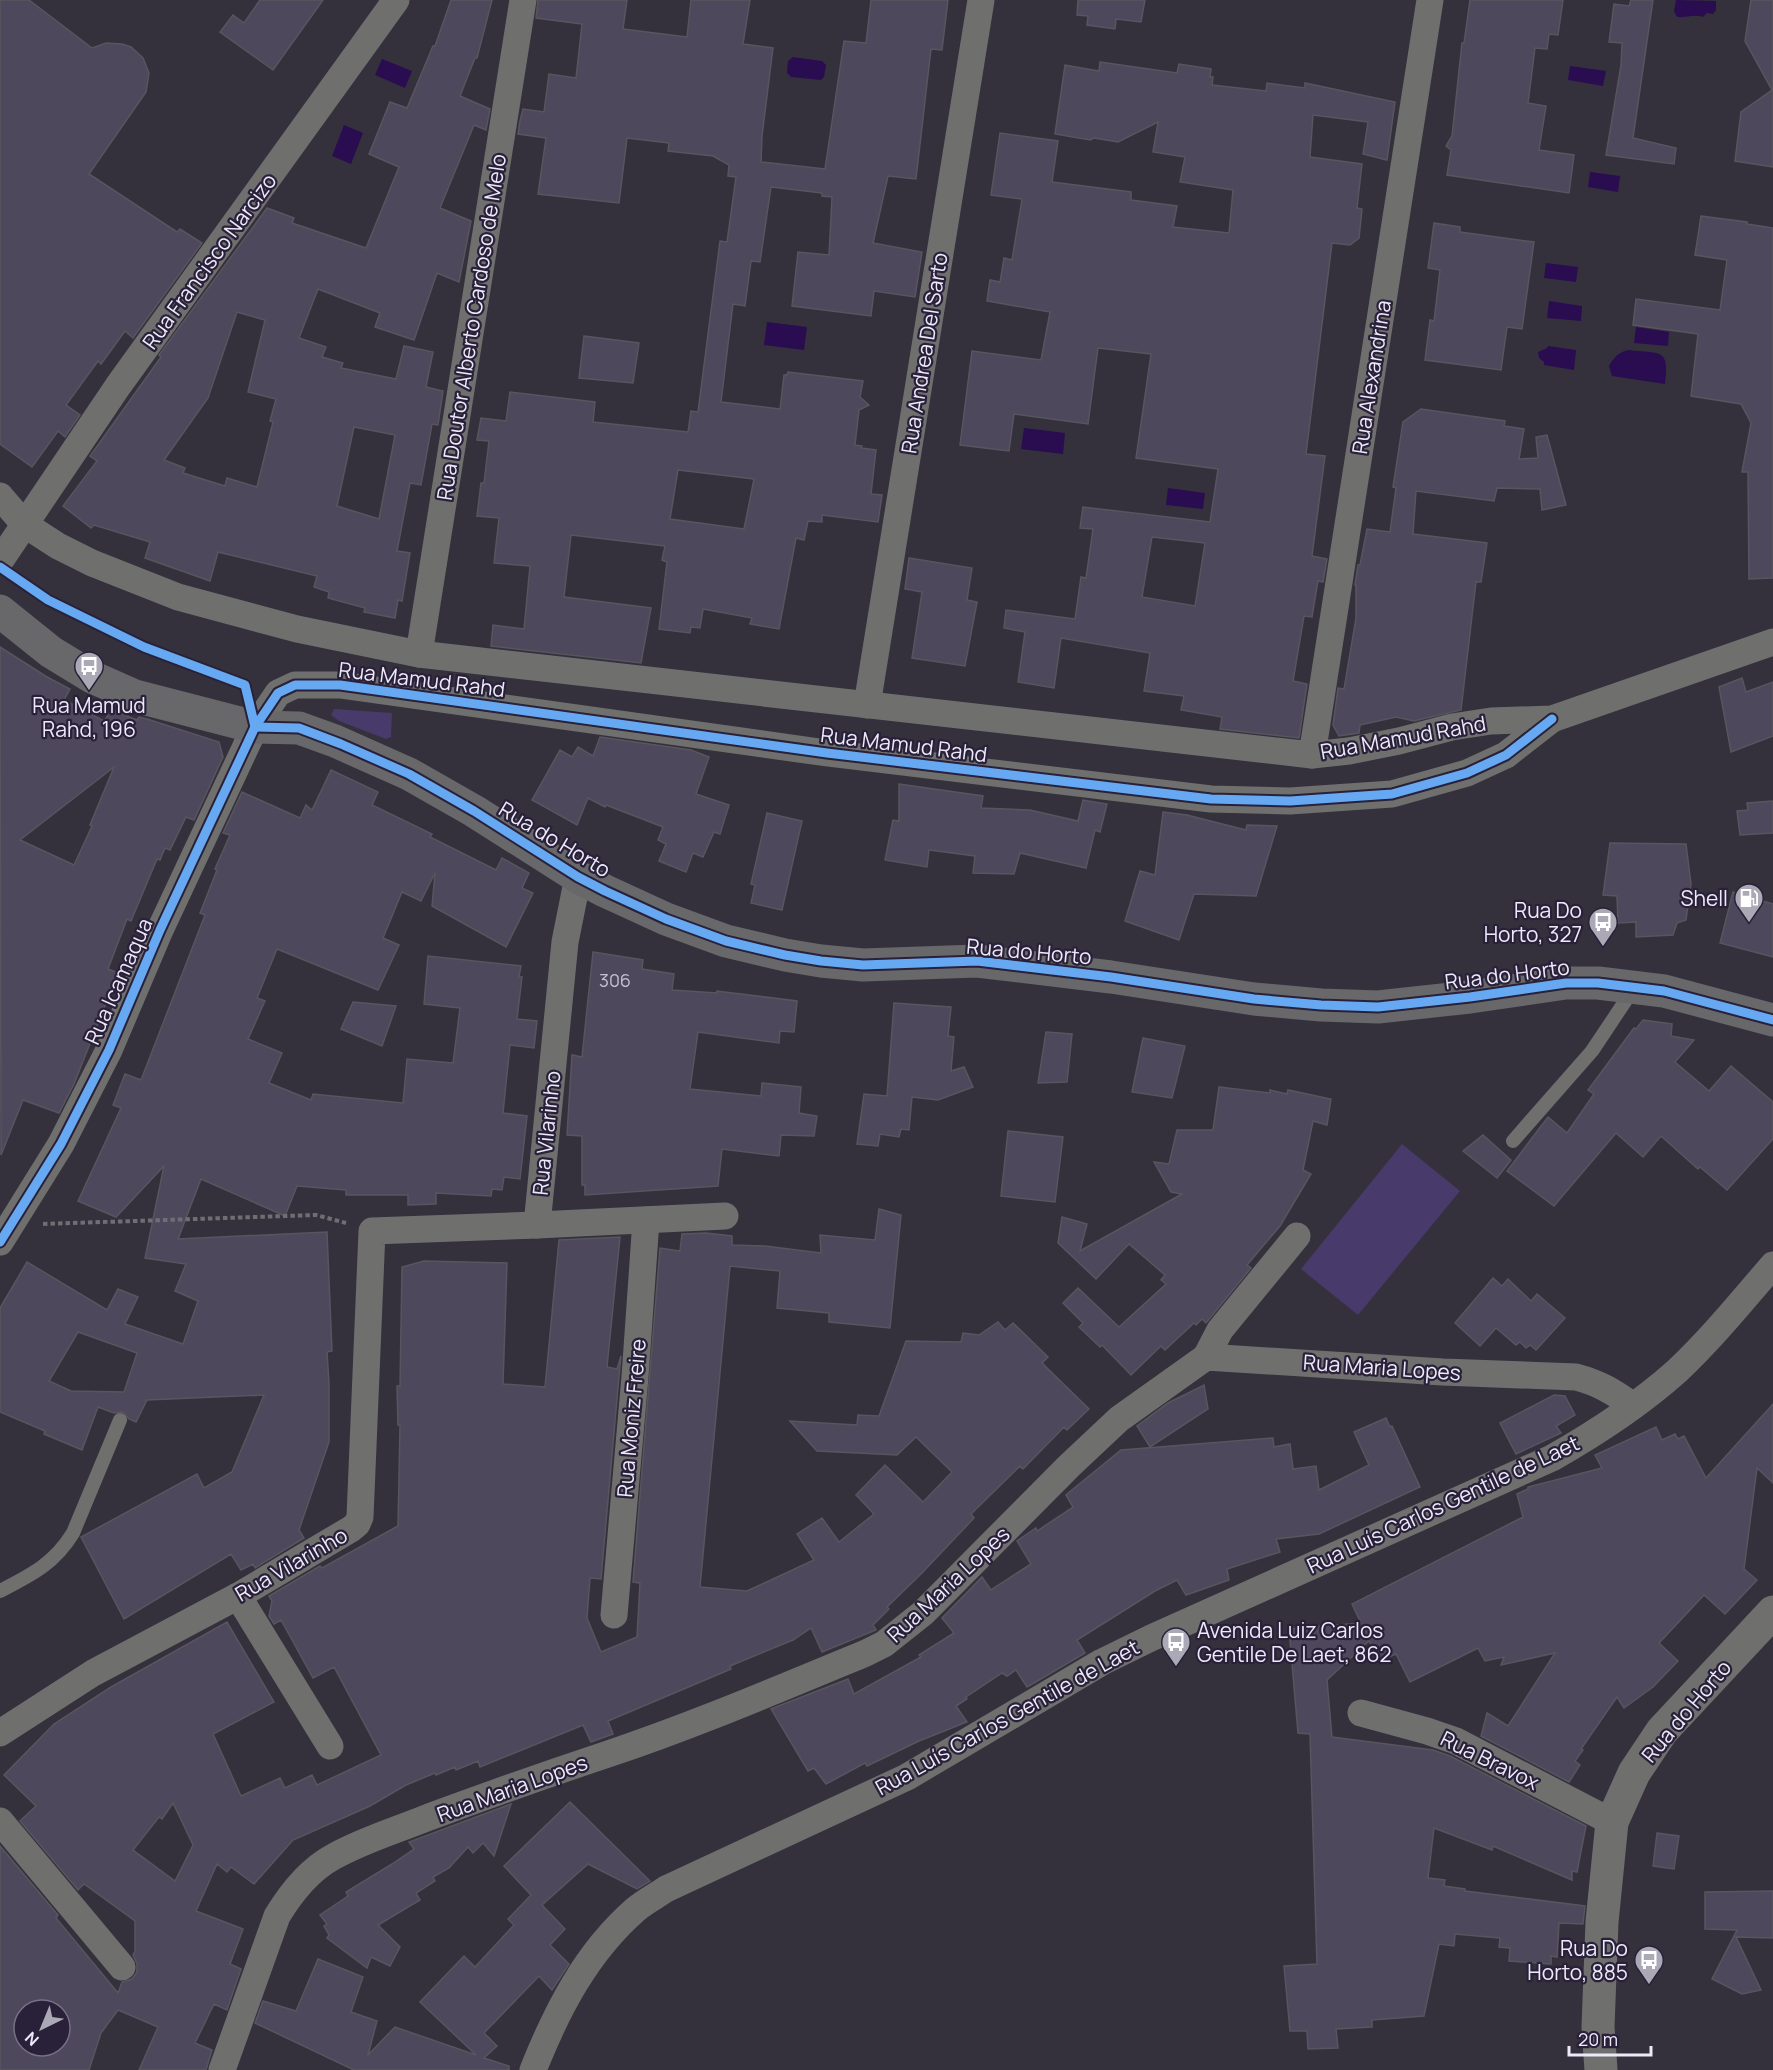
<svg xmlns="http://www.w3.org/2000/svg" width="1773" height="2070" viewBox="0 0 1773 2070" font-family="Manrope,sans-serif">
<style>
.green{fill:#483a6a}
.water{fill:#2a0c51}
.building{fill:#4e485c;stroke:#58555f;stroke-width:1.5;fill-rule:evenodd}
.lines{fill:none;stroke-linecap:round;stroke-linejoin:round}
.path{stroke:#6f6e72;stroke-width:4;stroke-dasharray:4.5 3;stroke-linecap:butt}
.service{stroke:#6f706e;stroke-width:14}
.minor{stroke:#6f706e;stroke-width:27}
.tertiary{stroke:#6f706e;stroke-width:33}
.secondary{stroke:#68686b;stroke-width:33}
.cycleway-casing{stroke:#282139;stroke-width:13}
.cycleway{stroke:#66a8f1;stroke-width:9}
.labels{text-anchor:middle;dominant-baseline:central;stroke-width:4.5;stroke-linejoin:round;paint-order:stroke}
.number-label{font-size:18px;fill:#c5c1d2}
.street-label{font-size:21px;fill:#ede9f9;stroke:#282139}
.poi-label{font-size:21px;fill:#ede9f9;stroke:#282139;text-anchor:end}
</style>
<rect width="100%" height="100%" fill="#34313d"/>
<g class="green">
<path d="M334,709L392,713L391,737L386,739L339,721L331,715Z"/>
<path d="M1402,1144L1460,1191L1358,1315L1301,1269Z"/>
</g>
<g class="water">
<path d="M1676,0L1716,1V10L1713,14L1707,13L1703,17C1693,14 1687,18 1677,17L1674,11Z"/>
<path d="M793,57L822,61L826,65L824,77L821,80L791,77L787,73L788,61Z"/>
<path d="M382,59L412,71L405,88L375,75Z"/>
<path d="M1570,66L1606,71L1603,86L1568,80Z"/>
<path d="M344,125L363,133L351,164L332,156Z"/>
<path d="M1590,172L1620,176L1618,192L1588,187Z"/>
<path d="M1546,263L1578,267L1576,282L1544,278Z"/>
<path d="M1549,301L1582,306L1581,321L1547,318Z"/>
<path d="M767,322L807,327L804,350L764,345Z"/>
<path d="M1636,327L1669,332L1668,346L1634,343Z"/>
<path d="M1548,346L1576,350L1574,370L1544,365V362L1539,358L1538,352L1547,348Z"/>
<path d="M1628,350C1660,354 1670,347 1665,384L1612,376L1609,366C1613,358 1619,352 1628,350Z"/>
<path d="M1024,428L1065,433L1063,454L1021,449Z"/>
<path d="M1168,488L1205,493L1203,509L1166,505Z"/>
</g>
<g class="building">
<path d="M0,0H29L92,48L106,43L122,44L131,47L143,58L149,73L146,92L89,174L177,232L180,229L202,243L133,338L125,331L101,364L98,361L66,405L80,415L65,437L58,431L32,467L0,444Z"/>
<path d="M260,0H323L273,70L220,32L233,15L244,23Z"/>
<path d="M451,0H492L477,58H475L460,96L490,109L486,130L474,125L440,208L471,221L459,282L437,273L414,340L375,327L380,313L318,289L299,338L326,347L322,357L343,363L341,368L396,379L404,346L433,352L426,387L443,391L438,425L432,424L421,485L410,483L397,551L410,553L402,601L398,600L395,618L364,612L365,608L328,598L329,592L314,587L317,576L218,552L210,581L145,558L150,542L94,525L91,528L63,506L97,461L90,456L161,357L159,355L267,208L294,218L292,223L366,248L399,167L369,154L390,102L407,108L433,46H435ZM237,312L265,320L248,392L276,399L270,421L273,422L257,487L227,478L225,486L183,473L185,468L164,460L208,398ZM354,427L395,435L379,519L337,506Z"/>
<path d="M538,0H627L623,29L687,37L691,0H750L743,44L773,48L762,136L761,162L825,169L844,41L866,43L871,0H948L942,50L931,49L916,179L888,176L873,243L922,252L915,297L874,291L871,316L792,306L798,252L829,255L832,197L822,196V193L771,187L760,262L751,261L745,306L733,304L721,402L780,409L784,375H787L788,372L863,381L860,397L869,405L859,410L855,445L862,446L861,448L876,450L871,494L882,495L878,522L822,515V522L808,521L804,540L796,538L779,629L750,624L752,618L703,609L700,628L691,627L690,633L659,629L667,562L662,560L665,546L571,535L564,597L651,608L641,663L491,646L493,625L524,629L530,566L494,563L499,518L477,516L481,483H484L489,441L477,440L481,418L506,421L510,392L595,402L593,422L688,432L691,411L698,412L720,241L727,242L736,177L728,176L729,165L713,156L668,151L669,143L627,138L619,203L538,194L546,138L518,134L520,121L523,109L544,112L549,74L576,78L582,24L536,18ZM678,470L754,479L744,529L670,519Z"/>
<path d="M1078,0H1145L1141,22L1116,19L1115,29L1087,25L1088,16L1077,15Z"/>
<path d="M1470,0H1563L1558,35L1549,34L1547,49L1535,48L1528,103L1546,106L1539,150L1574,155L1569,193L1447,175L1451,150L1446,146L1452,136L1462,43H1464Z"/>
<path d="M1631,0H1653L1633,138L1676,148L1674,164L1606,155L1621,65L1622,43L1609,42L1614,4L1629,6Z"/>
<path d="M1751,0H1773V167L1735,161L1741,112L1772,90L1745,41Z"/>
<path d="M1100,62L1177,73L1179,64L1211,69L1210,77H1213L1212,85L1266,91L1267,83L1305,88V83L1395,102L1387,160L1363,154L1368,122L1313,115L1310,157L1362,164L1357,208L1362,209L1359,238L1350,245L1332,243L1306,454L1325,456L1312,556L1327,559L1323,582L1318,581L1312,617L1304,616L1293,681L1307,684L1299,738L1220,729L1222,717L1181,710L1184,696L1144,691L1150,653L1061,638L1054,688L1018,682L1025,632L1004,628L1006,610L1075,619L1081,577L1086,578L1093,529L1080,528L1083,507L1210,522L1218,469L1136,458L1151,354L1098,348L1088,424L1014,414L1009,451L960,445L972,351L1041,360L1050,312L987,301L990,280L1000,282L1004,258L1012,260L1022,199L991,195L1000,133L1058,141L1052,182L1131,192V200L1177,206L1173,227L1229,233L1233,190L1180,182L1185,157L1153,152L1158,122L1118,142L1094,138L1090,140L1055,134L1065,65L1099,71ZM1152,537L1205,543L1195,606L1142,597Z"/>
<path d="M1701,216L1747,222V224L1773,228V578L1749,579L1748,472H1742L1751,423L1741,404L1691,396L1698,334L1633,325L1636,299L1720,310L1727,260L1695,255Z"/>
<path d="M1434,223L1460,227V232L1534,242L1522,329L1507,327L1501,370L1425,360L1430,320L1434,321L1440,270L1428,268Z"/>
<path d="M584,336L639,343L633,383L579,378Z"/>
<path d="M1421,409L1505,421L1504,426L1524,429L1519,459L1538,458L1536,437L1547,435L1566,505L1542,510L1540,489L1497,488L1494,501L1416,491L1413,534L1487,543L1481,582H1476L1461,710L1414,721L1396,717L1360,725L1359,733L1339,736L1333,725L1338,688L1344,689L1356,618V585H1355L1358,565H1360L1367,529L1390,532L1396,488L1393,487L1403,422Z"/>
<path d="M909,558L972,568L967,600L977,602L965,666L912,658L922,592L905,589Z"/>
<path d="M0,647L47,677L70,689L64,700L104,721L112,710L137,720L139,717L147,719L219,742L223,757L194,820L186,817L170,850L165,848L160,860L157,859L131,921L127,919L108,969L118,973L74,1084L59,1113L23,1100L1,1155ZM114,767L90,825L92,826L74,865L20,840Z"/>
<path d="M1742,678L1746,692L1773,682V736L1731,752L1719,687Z"/>
<path d="M600,737L691,750L709,757L696,794L729,805L720,834L714,832L703,857L693,853L686,872L659,861L666,844L658,840L663,827L606,805L605,807L588,798L577,825L532,800L560,750L572,757L578,747L593,756Z"/>
<path d="M331,770L378,792L372,805L432,834L430,837L496,870L502,858L529,873L522,888L533,893L506,947L432,906L435,873L421,901L402,892L383,938L399,945L378,990L277,949L257,998L265,1001L248,1039L282,1053L269,1083L311,1100L313,1094L403,1103L407,1059L453,1063L460,1008L424,1004L428,956L521,966L519,977H522L517,1019L537,1021L534,1048L510,1045L503,1113L527,1116L520,1179L504,1177L502,1190L492,1189L491,1196L436,1193V1204L408,1205V1195H346V1190L297,1186L285,1216L201,1179L178,1239L327,1232L332,1351L327,1352L329,1383V1442L299,1530L304,1538L255,1568L253,1564L241,1570L231,1554L124,1619L81,1537L197,1474L204,1488L232,1472L264,1395L147,1400L136,1422L129,1419L123,1412L114,1413L98,1407L82,1450L44,1434L45,1431L0,1412V1308L27,1262L107,1310L118,1289L138,1297L125,1324L183,1344L198,1301L175,1291L186,1264L145,1258L164,1166L116,1217L78,1201L121,1108L113,1105L125,1074L141,1080L205,915L200,913L217,870L215,869L230,835L223,833L242,792L300,818L306,805L312,810ZM78,1332L137,1353L124,1392L71,1391L49,1381Z"/>
<path d="M899,784L983,796L981,808L1030,810L1078,821L1083,800L1107,804L1100,832L1095,830L1086,868L1020,853L1014,874L973,873L975,856L929,850L927,867L885,860L893,820L899,821Z"/>
<path d="M1773,801V833L1740,835L1737,811L1748,810L1747,803Z"/>
<path d="M1163,812L1187,815L1246,830L1247,825L1277,826L1256,896L1194,894L1179,940L1125,921L1140,871L1155,875Z"/>
<path d="M767,813L802,821L782,910L751,903L755,885L751,884Z"/>
<path d="M1610,843L1686,844L1691,884L1686,920L1677,923L1673,935L1636,937V922L1618,923L1617,896L1603,895Z"/>
<path d="M1733,892L1773,904V957L1720,943Z"/>
<path d="M593,952L643,960L642,969L674,974L672,990L717,993V991L797,1001L794,1032L780,1031L779,1043L698,1032L690,1089L761,1096L762,1083L801,1087L799,1113L817,1116L814,1136L781,1135L779,1156L722,1149L718,1186L585,1195V1185H582V1136L567,1135L572,1055L582,1057Z"/>
<path d="M353,1002L396,1006L382,1046L341,1029Z"/>
<path d="M894,1003L951,1007L948,1036L954,1037L951,1071L964,1067L973,1087L938,1100L912,1097L909,1130L901,1129L899,1137L880,1134L878,1146L857,1144L864,1094L887,1096Z"/>
<path d="M1643,1020L1672,1024L1671,1036L1694,1040L1675,1062L1709,1091L1731,1066L1773,1102V1139L1727,1190L1700,1167L1698,1169L1661,1136L1643,1157L1616,1133L1554,1206L1507,1171L1548,1117L1567,1133L1594,1094L1588,1090L1634,1028L1636,1029Z"/>
<path d="M1046,1032L1072,1034L1067,1082L1038,1083Z"/>
<path d="M1143,1038L1185,1046L1172,1098L1132,1092Z"/>
<path d="M1219,1087L1270,1093V1090L1287,1094L1288,1090L1331,1099L1327,1125L1313,1121L1303,1170L1311,1174L1280,1226L1247,1265L1251,1268L1206,1323L1202,1319L1196,1325L1194,1323L1165,1350L1161,1346L1131,1375L1102,1345L1100,1347L1079,1327L1083,1323L1063,1303L1078,1288L1119,1327L1166,1284L1161,1280L1165,1275L1129,1244L1096,1279L1058,1243L1062,1217L1087,1224L1080,1251L1182,1194L1171,1192L1154,1162L1169,1164L1177,1130H1213Z"/>
<path d="M1008,1131L1063,1137L1055,1202L1001,1196Z"/>
<path d="M1483,1135L1511,1160L1497,1178L1463,1151Z"/>
<path d="M879,1209L901,1215L890,1328L829,1322V1313L777,1308L780,1271L730,1266L700,1587L747,1591L814,1560L797,1534L822,1518L839,1542L874,1514L856,1495L885,1465L923,1502L952,1472L916,1437L897,1455L817,1451L790,1421L857,1425L858,1415L879,1416L906,1341L961,1342L963,1333L979,1335L998,1322L1005,1330L1013,1323L1048,1357L1042,1363L1089,1409L1067,1430L1064,1427L1023,1469L1020,1466L971,1514L974,1518L921,1574L887,1607L889,1609L873,1625L876,1630L822,1652L811,1628L793,1640L730,1666L731,1669L608,1721L613,1734L591,1742L583,1725L480,1767L478,1761L456,1770L455,1767L436,1775L435,1773L406,1785L370,1806L293,1840L254,1884L231,1867L227,1872L217,1864L196,1911L243,1929L230,1964L241,1969L227,2010L214,2004L195,2043L212,2050L206,2070H139L158,2027L118,2010L101,2033L89,2070H0V1846L58,1915L56,1918L118,1993L122,1982L132,1979L137,1972V1964L133,1955L135,1951V1921L84,1884L78,1890L20,1821L36,1806L4,1775L54,1724L111,1687L227,1622L274,1702L213,1734L241,1796L280,1778L285,1788L312,1775L317,1785L381,1755L334,1667L313,1678L281,1620L274,1624L269,1616L272,1601L269,1596L320,1566L322,1568L398,1526L400,1425H398L397,1386H400L402,1267L424,1261L507,1263L503,1384L545,1387L559,1240L620,1237L607,1367L617,1369L621,1356L619,1376L601,1579L590,1578L587,1618L601,1652L637,1637L640,1583L633,1582L660,1248L680,1251L682,1234L706,1233L732,1236V1245L765,1246L821,1253L820,1235L875,1240ZM173,1803L193,1845L175,1881L133,1850L159,1817L162,1819ZM24,2010H60V2046H24Z"/>
<path d="M1493,1278L1502,1286L1508,1279L1531,1301L1537,1294L1565,1318L1536,1350L1530,1345L1526,1348L1520,1342L1516,1345L1496,1328L1480,1346L1455,1323Z"/>
<path d="M1204,1385L1208,1409L1150,1447L1137,1426L1168,1403Z"/>
<path d="M1554,1395L1565,1396L1575,1415L1556,1426L1561,1433L1516,1454L1500,1423Z"/>
<path d="M1773,1404V1483L1757,1468L1744,1569L1757,1580L1725,1614L1704,1595L1659,1643L1678,1661L1653,1687L1624,1708L1617,1697L1581,1749L1583,1750L1575,1761L1580,1765L1569,1782L1481,1736L1487,1713L1508,1726L1555,1653L1501,1665L1504,1657L1485,1661L1478,1648L1410,1682L1396,1654L1379,1661L1369,1641L1327,1680L1332,1737L1433,1750L1450,1756L1586,1826L1577,1872L1572,1871V1880L1493,1846L1492,1850L1434,1828L1428,1878L1445,1880L1444,1886L1465,1889V1891L1585,1906L1583,1924L1559,1923L1557,1957L1551,1956V1964L1509,1961L1510,1948L1499,1947L1500,1938L1455,1934L1454,1946L1439,1944L1424,2016L1372,2020V2027L1336,2029L1338,2048L1308,2049L1307,2031H1290L1284,1966L1317,1964L1310,1734L1298,1733L1289,1629L1361,1623L1352,1604L1523,1517L1517,1494L1528,1489V1487L1602,1468L1595,1455L1656,1427L1662,1440L1675,1434L1678,1439L1684,1436L1706,1478Z"/>
<path d="M1386,1418L1390,1427L1392,1426L1420,1487L1319,1534L1276,1539L1280,1552L1227,1569L1229,1580L1186,1595L1177,1580L1155,1591L1077,1640L1085,1653L1039,1680L1027,1687L1016,1670L1007,1676L1002,1673L966,1697L967,1699L956,1706L967,1722L919,1741L867,1766L865,1763L826,1784L814,1768L808,1771L771,1709L848,1679L854,1694L921,1657L919,1655L954,1633L942,1618L982,1577L991,1590L1031,1564L1017,1541L1036,1528L1037,1531L1073,1507L1066,1495L1121,1450L1273,1438L1274,1447L1290,1444L1293,1469L1316,1466L1319,1490L1369,1465L1354,1432Z"/>
<path d="M570,1802L650,1881L637,1889L588,1864L542,1905L565,1929L550,1945L569,1964L552,1990L539,1976L484,2033L497,2046L484,2058L509,2066V2070H354L255,2023L263,2001L296,2011L318,1959L363,1977L351,2012L377,2021L368,2055L395,2027L476,2055L420,2002L464,1956L475,1967L514,1925L508,1919L531,1895L504,1866Z"/>
<path d="M511,1804L494,1856L483,1843L473,1853L468,1847L449,1868L433,1877L435,1881L416,1893L420,1900L378,1925L400,1947L390,1966L371,1957L367,1968L327,1938L329,1935L324,1926L327,1924L320,1915L348,1896L346,1892L392,1864L414,1849L409,1842Z"/>
<path d="M1657,1833L1679,1836L1674,1869L1653,1866Z"/>
<path d="M1773,1891V1938L1736,1937L1761,1990L1742,1994L1712,1979L1737,1930L1705,1929V1892Z"/>
</g>
<g class="lines">
<path class="path" d="M43,1224L316,1215L346,1223"/>
<g class="service">
<path d="M1513,1141L1592,1051L1634,988"/>
<path d="M0,1591C31,1575 54,1564 73,1533L120,1420"/>
</g>
<g class="minor">
<path d="M0,496L24,524L58,546L92,563L178,597L297,629L419,654L1312,755L1349,751L1399,741L1452,727L1491,721L1552,719L1773,642"/>
<path d="M0,561L118,386L396,0"/>
<path d="M419,654L523,0"/>
<path d="M867,705L981,0"/>
<path d="M1312,755L1430,0"/>
<path d="M537,1225L565,942L578,877"/>
<path d="M0,1242L61,1144L109,1050L160,930L255,727L278,693L295,685H340L827,753L1211,799L1290,801L1392,794L1467,773L1506,755L1552,719"/>
<path d="M1206,1357L1220,1330L1297,1236"/>
<path d="M238,1596L330,1746"/>
<path d="M614,1615L635,1377L646,1220"/>
<path d="M1361,1713L1427,1731L1456,1741L1612,1822"/>
<path d="M0,1733L93,1673L238,1596L351,1529L357,1524L360,1517L372,1231L537,1225L725,1216"/>
<path d="M0,1821L122,1967"/>
<path d="M222,2070L277,1916C291,1893 309,1870 333,1857C363,1840 397,1830 429,1817C488,1795 548,1774 608,1754C695,1725 781,1688 866,1653L884,1644L923,1613L1069,1466L1119,1419L1206,1357L1443,1372L1576,1377C1599,1383 1614,1392 1633,1406"/>
<path d="M533,2070C557,2010 586,1953 635,1910C644,1902 656,1896 666,1889L907,1777L1102,1662L1151,1638L1552,1458C1596,1433 1639,1405 1677,1371C1712,1338 1742,1301 1773,1265"/>
</g>
<path class="tertiary" d="M1601,2070L1598,2027L1602,1922L1612,1822L1634,1773L1662,1731L1773,1612"/>
<path class="secondary" d="M0,611L51,652L92,677L135,696L255,727L299,728L335,741L409,774L474,811L578,877L605,891L666,919L726,941L785,955L821,961L863,965L977,961L1111,977L1254,999L1321,1005L1378,1007L1470,997L1566,983H1598L1664,991L1773,1020"/>
<g class="cycleway-casing">
<g id="cycleway">
<path d="M0,567L48,600L144,647L245,685L255,727"/>
<path d="M255,727L299,728L341,744L409,774L474,811L578,877L605,891L666,919L726,941L785,955L821,961L863,965L977,961L1111,977L1254,999L1321,1005L1378,1007L1470,997L1566,983H1598L1664,991L1773,1020"/>
<path d="M0,1242L61,1144L109,1050L160,930L255,727L278,693L295,685H340L827,753L1211,799L1290,801L1392,794L1467,773L1506,755L1552,719"/>
</g>
</g>
<use href="#cycleway" class="cycleway"/>
</g>
<defs>
<g id="bus-pin" transform="scale(1.5)"><path d="M0 17L-7.5 6A9.5 9.5 0 1 1 7.5 6Z" fill="#aca9b7" stroke="#282139"/><path d="M-5-6H5V4H4V6H2V4H-2V6H-4V4H-5ZM-3.5-4V0h7V-4ZM-3.5 1.2v1.5H-2V1.2ZM2 1.2v1.5H3.5V1.2Z" fill="#fff"/></g>
<g id="fuel-pin" transform="scale(1.5)"><path d="M0 17L-7.5 6A9.5 9.5 0 1 1 7.5 6Z" fill="#aca9b7" stroke="#282139"/><path d="M-5.5-6h7V0h2V4h1.3V-2.5L3-4.5l.8-.8L6-3V5H2.5V1h-1V6h-7ZM-4.2-4.7v3.2H.2V-4.7Z" fill="#fff"/></g>
</defs>
<g fill-rule="evenodd">
<use href="#bus-pin" x="89" y="666"/>
<use href="#fuel-pin" x="1749" y="898"/>
<use href="#bus-pin" x="1603" y="922"/>
<use href="#bus-pin" x="1176" y="1642"/>
<use href="#bus-pin" x="1649" y="1960"/>
</g>
<g class="labels">
<g class="number-label">
<text x="615" y="980">306</text>
</g>
<g class="street-label">
<text transform="translate(209 261) rotate(-54)">Rua Francisco Narcizo</text>
<text transform="translate(471 327) rotate(-81)">Rua Doutor Alberto Cardoso de Melo</text>
<text transform="translate(924 353) rotate(-81)">Rua Andrea Del Sarto</text>
<text transform="translate(1371 377) rotate(-81)">Rua Alexandrina</text>
<text transform="translate(422 679) rotate(7)">Rua Mamud Rahd</text>
<text transform="translate(1403 737) rotate(-10)">Rua Mamud Rahd</text>
<text transform="translate(904 744) rotate(7)">Rua Mamud Rahd</text>
<text transform="translate(555 839) rotate(31)">Rua do Horto</text>
<text transform="translate(1029 951) rotate(5)">Rua do Horto</text>
<text transform="translate(1507 974) rotate(-7)">Rua do Horto</text>
<text transform="translate(118 981) rotate(-66)">Rua Icamaqua</text>
<text transform="translate(546 1133) rotate(-84)">Rua Vilarinho</text>
<text transform="translate(1382 1367) rotate(4)">Rua Maria Lopes</text>
<text transform="translate(631 1418) rotate(-85)">Rua Moniz Freire</text>
<text transform="translate(1443 1504) rotate(-25)">Rua Luís Carlos Gentile de Laet</text>
<text transform="translate(291 1564) rotate(-30)">Rua Vilarinho</text>
<text transform="translate(948 1584) rotate(-43)">Rua Maria Lopes</text>
<text transform="translate(1686 1711) rotate(-50)">Rua do Horto</text>
<text transform="translate(1007 1717) rotate(-29)">Rua Luís Carlos Gentile de Laet</text>
<text transform="translate(1490 1760) rotate(26)">Rua Bravox</text>
<text transform="translate(512 1788) rotate(-20)">Rua Maria Lopes</text>
</g>
<g class="poi-label">
<text x="89" y="705" text-anchor="middle">Rua Mamud<tspan x="89" dy="24">Rahd, 196</tspan></text>
<text x="1728" y="898">Shell</text>
<text x="1582" y="910">Rua Do<tspan x="1582" dy="24">Horto, 327</tspan></text>
<text x="1197" y="1630" text-anchor="start">Avenida Luiz Carlos<tspan x="1197" dy="24">Gentile De Laet, 862</tspan></text>
<text x="1628" y="1948">Rua Do<tspan x="1628" dy="24">Horto, 885</tspan></text>
</g>
</g>
<g transform="translate(42 2028) rotate(223)"><circle r="28" fill="#282139" stroke="#777186" stroke-width="1.5"/>
<path d="M0-4.5L10 22L0 15L-10 22Z" fill="#aca9b7"/>
<text y="-9" font-size="16" font-weight="bold" text-anchor="middle" fill="#ede9f9">N</text>
</g>
<path d="M1569 2046v9h82v-9" fill="none" stroke="#ede9f9" stroke-width="3"/>
<text x="1578" y="2046" font-size="18" fill="#ede9f9" stroke="#282139" stroke-width="4.5" paint-order="stroke">20 m</text>
</svg>
